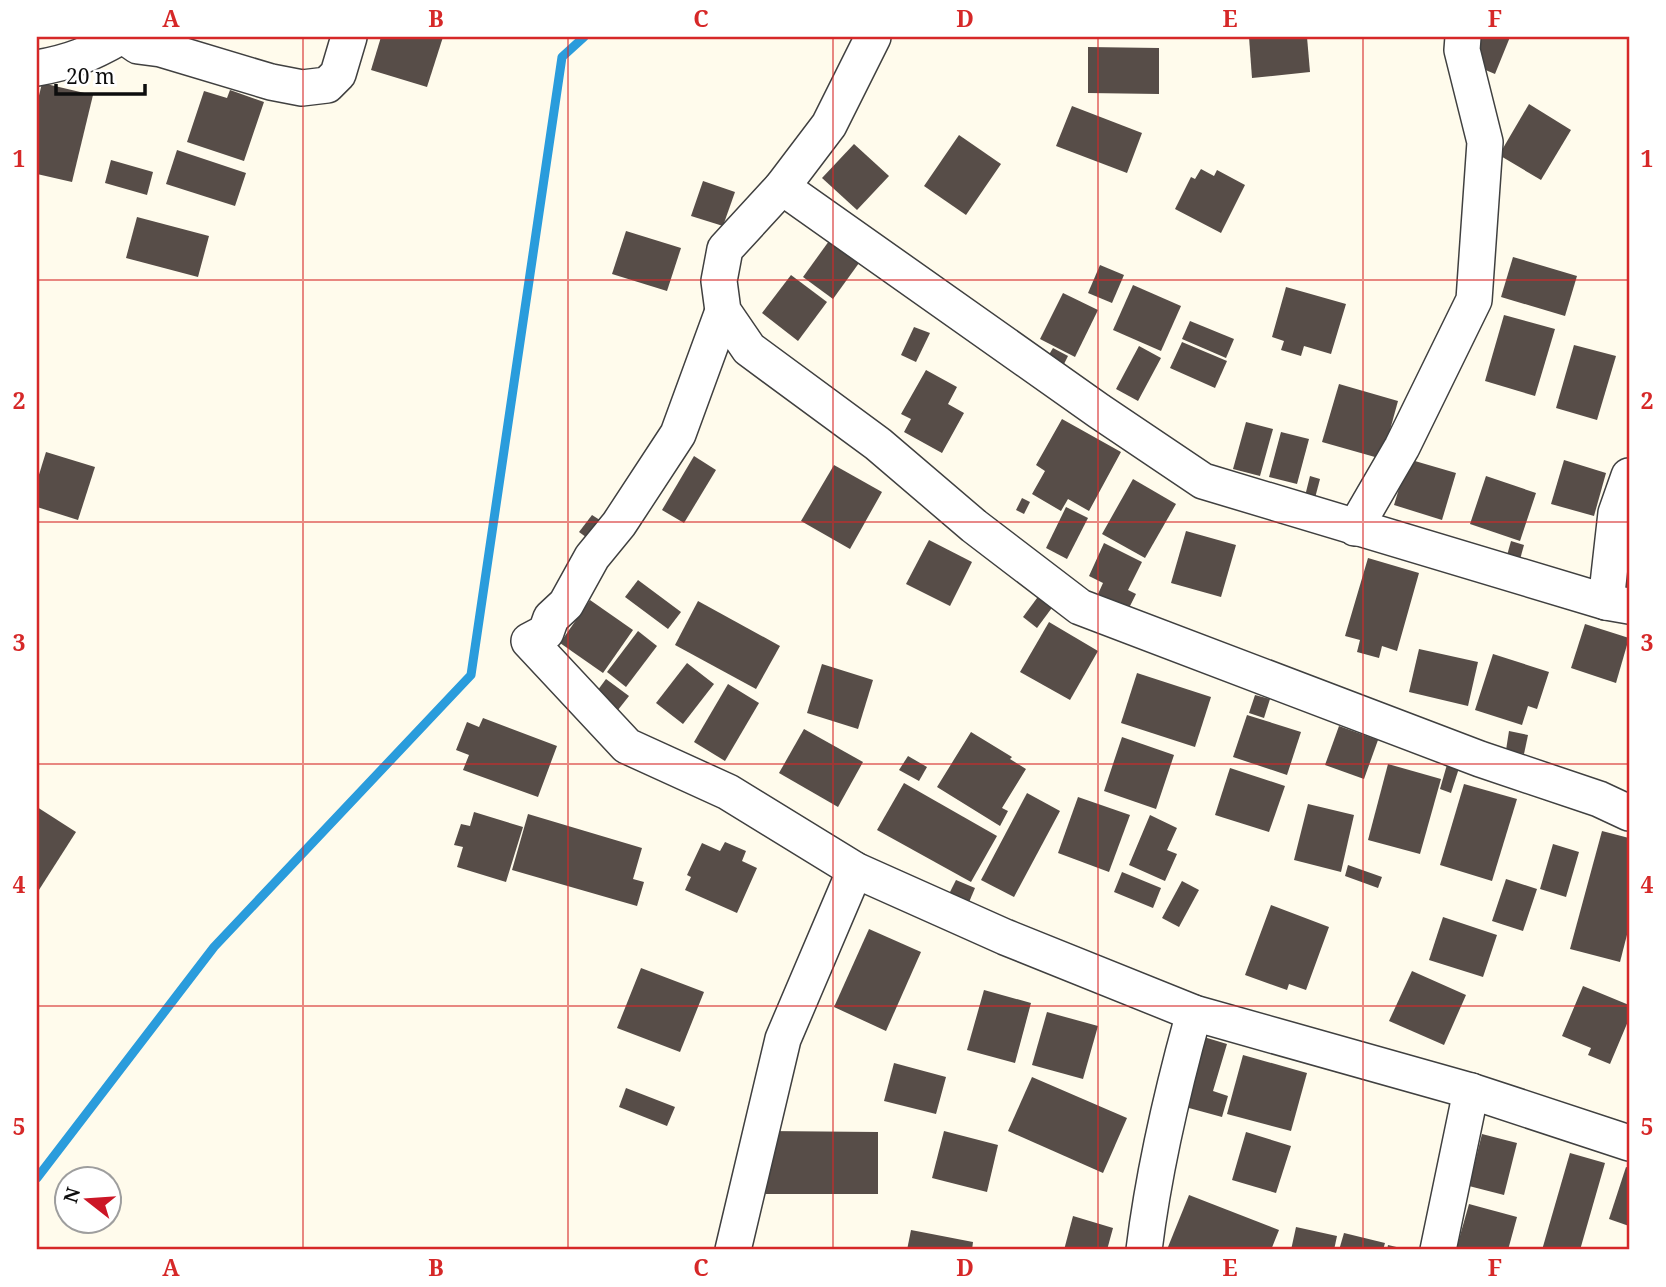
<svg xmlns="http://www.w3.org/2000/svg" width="1666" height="1287" viewBox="0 0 1666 1287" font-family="'Noto Serif',serif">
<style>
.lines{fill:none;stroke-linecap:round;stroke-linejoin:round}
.stream{stroke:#2a9cdc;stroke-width:9}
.building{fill:#574d48}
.minor-casing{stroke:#404040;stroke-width:38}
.minor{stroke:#fff;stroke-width:35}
.grid{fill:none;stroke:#d62828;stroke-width:2;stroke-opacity:0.55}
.neatline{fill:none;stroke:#d62828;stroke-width:2.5}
.grid-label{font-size:23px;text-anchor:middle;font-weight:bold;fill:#d62828}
</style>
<rect width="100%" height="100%" fill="#fffbec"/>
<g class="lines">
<path class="stream" d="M37,1178L214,947L471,675L562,57L584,37"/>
</g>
<g class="building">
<path d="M381,37H443L427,87L371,70Z"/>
<path d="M1249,37H1307L1310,72L1252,78Z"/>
<path d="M1480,37H1510L1495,74L1469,63Z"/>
<path d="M1088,47L1159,48V94L1088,93Z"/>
<path d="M42,83L93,95L72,182L37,174V104Z"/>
<path d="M230,90L264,102L244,161L187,142L204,91L227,98Z"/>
<path d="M1529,104L1571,130L1541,180L1499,155Z"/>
<path d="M1072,106L1142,133L1127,173L1056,146Z"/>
<path d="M959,135L1001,164L966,215L924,186Z"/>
<path d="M854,144L889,176L857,210L822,178Z"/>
<path d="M177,150L246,173L235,206L166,184Z"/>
<path d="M111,160L153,172L147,195L105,183Z"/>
<path d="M1201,169L1214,176L1217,170L1245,185L1221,233L1175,209L1191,177L1195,179Z"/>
<path d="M703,181L735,192L723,226L691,216Z"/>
<path d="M137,217L209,236L198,277L126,258Z"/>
<path d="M626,231L681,248L667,291L612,274Z"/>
<path d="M829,241L859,263L833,299L803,277Z"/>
<path d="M1513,257L1577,276L1565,316L1501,297Z"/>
<path d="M1100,265L1124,275L1112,303L1088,293Z"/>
<path d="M791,275L827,302L798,341L762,313Z"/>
<path d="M1133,285L1181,306L1161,351L1113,330Z"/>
<path d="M1286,287L1346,304L1331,354L1304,346L1301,356L1281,350L1284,341L1272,337Z"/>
<path d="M1063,293L1098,310L1075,357L1040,339Z"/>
<path d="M1504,315L1555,329L1535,396L1485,381Z"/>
<path d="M1190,321L1234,339L1226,358L1182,339Z"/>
<path d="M914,327L930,333L916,362L901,355Z"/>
<path d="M1182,342L1227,361L1215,388L1170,368Z"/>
<path d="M1574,345L1616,356L1597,420L1556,408Z"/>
<path d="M1139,346L1161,358L1138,401L1116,389Z"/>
<path d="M1053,348L1068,356L1061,370L1045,361Z"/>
<path d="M926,370L957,387L948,404L964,413L942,453L904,432L911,419L901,414Z"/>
<path d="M1339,384L1398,401L1382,459L1322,442Z"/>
<path d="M1062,419L1121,452L1089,511L1068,499L1061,511L1032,494L1045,471L1036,465Z"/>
<path d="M1246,422L1273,429L1260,476L1233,469Z"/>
<path d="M1281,432L1309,439L1297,484L1269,477Z"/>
<path d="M46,452L95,467L78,520L37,507V481Z"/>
<path d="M694,456L716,470L684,523L662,510Z"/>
<path d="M1408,459L1456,473L1442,520L1394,505Z"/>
<path d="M1564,460L1606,473L1594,516L1551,504Z"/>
<path d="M834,465L882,492L850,549L801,521Z"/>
<path d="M1310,476L1320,479L1315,498L1305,496Z"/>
<path d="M1486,476L1536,493L1520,541L1470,524Z"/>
<path d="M1133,479L1176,504L1145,558L1102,534Z"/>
<path d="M1022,498L1030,502L1024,514L1016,510Z"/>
<path d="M1066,507L1088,518L1067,559L1046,548Z"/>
<path d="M592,515L603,522L590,540L579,532Z"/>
<path d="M1186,531L1236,545L1221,597L1171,583Z"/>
<path d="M929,540L972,562L950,606L906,584Z"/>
<path d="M1511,541L1524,545L1519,563L1506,559Z"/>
<path d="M1104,543L1142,562L1128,590L1136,594L1129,608L1098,594L1103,583L1089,576Z"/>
<path d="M1368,558L1419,573L1397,651L1382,646L1379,658L1357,652L1360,640L1345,636Z"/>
<path d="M638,580L681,612L668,629L625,597Z"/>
<path d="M1040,594L1054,605L1037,628L1023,617Z"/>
<path d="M590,600L633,630L603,673L560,643Z"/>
<path d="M698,601L780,646L756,689L675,645Z"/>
<path d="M1049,622L1098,651L1070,700L1020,672Z"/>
<path d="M1585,624L1629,638L1616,683L1571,668Z"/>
<path d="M638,631L657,646L626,687L607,672Z"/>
<path d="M1419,649L1478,662L1468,706L1409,692Z"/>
<path d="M1493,654L1549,672L1537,709L1528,706L1522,725L1475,710Z"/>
<path d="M687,663L714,684L683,724L656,703Z"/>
<path d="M822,664L873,680L858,729L807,713Z"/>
<path d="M1137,673L1211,697L1195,747L1121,723Z"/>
<path d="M606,679L629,696L614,715L592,698Z"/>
<path d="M728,684L759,703L725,761L694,742Z"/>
<path d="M1255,695L1270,699L1264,718L1249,713Z"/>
<path d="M1247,715L1301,732L1287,775L1233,757Z"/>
<path d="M483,718L557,746L538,797L463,770L469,755L456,750L467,722L479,727Z"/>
<path d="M1339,726L1378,740L1364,779L1325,765Z"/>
<path d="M804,729L863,762L838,807L779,773Z"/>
<path d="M1509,731L1528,735L1524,754L1506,750Z"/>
<path d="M971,732L1012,757L1010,759L1026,769L1002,808L1008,811L1000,826L937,787Z"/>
<path d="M1122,737L1174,755L1156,809L1104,791Z"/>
<path d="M908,756L927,767L919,781L899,770Z"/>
<path d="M1448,761L1460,765L1451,793L1440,789Z"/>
<path d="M1388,764L1441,779L1420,854L1368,840Z"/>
<path d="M1230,768L1285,786L1269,832L1215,815Z"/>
<path d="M904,783L997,836L971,882L877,830Z"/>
<path d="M1464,784L1517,799L1492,881L1440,865Z"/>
<path d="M1027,793L1060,811L1014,897L981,880Z"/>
<path d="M1078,797L1130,815L1109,872L1058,853Z"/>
<path d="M1308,804L1354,815L1341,872L1294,860Z"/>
<path d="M37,807L76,832L37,893Z"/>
<path d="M474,812L523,827L506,882L457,867L463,847L454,845L461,824L470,826Z"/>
<path d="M528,814L642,848L633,879L644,882L637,906L512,870Z"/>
<path d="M1150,815L1177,828L1167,850L1177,854L1165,881L1129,865Z"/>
<path d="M1602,831L1629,838V927L1620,962L1570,949Z"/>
<path d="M725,842L746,851L742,861L757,868L737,913L685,890L691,877L687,875L702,843L720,851Z"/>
<path d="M1553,844L1579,852L1566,897L1540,889Z"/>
<path d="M1348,865L1382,877L1378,888L1345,876Z"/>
<path d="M1122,872L1161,888L1153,908L1114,892Z"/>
<path d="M1506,879L1537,889L1523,931L1492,921Z"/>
<path d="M956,880L975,888L967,907L947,898Z"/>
<path d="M1182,881L1199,890L1179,927L1162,918Z"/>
<path d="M1271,905L1329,927L1306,990L1289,984L1287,990L1245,975Z"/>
<path d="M1443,917L1497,935L1483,977L1429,960Z"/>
<path d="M869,929L921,952L886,1031L834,1007Z"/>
<path d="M641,968L704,992L680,1052L617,1028Z"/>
<path d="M1412,971L1466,995L1444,1045L1389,1021Z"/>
<path d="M1583,986L1629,1005V1019L1610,1064L1588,1055L1591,1048L1562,1036Z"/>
<path d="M984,990L1031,1003L1015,1063L967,1050Z"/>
<path d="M1047,1012L1098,1026L1083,1079L1032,1065Z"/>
<path d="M1194,1034L1227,1044L1213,1091L1228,1096L1222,1117L1178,1105Z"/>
<path d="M1243,1055L1307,1073L1291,1131L1227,1114Z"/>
<path d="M894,1063L946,1077L936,1114L884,1101Z"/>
<path d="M1032,1077L1127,1118L1103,1173L1008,1131Z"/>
<path d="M626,1088L675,1107L667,1126L619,1107Z"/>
<path d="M767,1131L878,1132V1194H766Z"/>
<path d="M944,1131L998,1145L987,1192L932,1178Z"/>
<path d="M1246,1132L1291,1146L1276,1193L1232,1180Z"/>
<path d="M1482,1134L1517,1143L1504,1195L1469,1186Z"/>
<path d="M1570,1153L1605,1163L1580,1250H1542Z"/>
<path d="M1626,1167L1629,1168V1226L1609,1219Z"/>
<path d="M1189,1195L1279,1230L1271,1250H1177L1168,1247Z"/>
<path d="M1469,1204L1517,1217L1508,1250H1456Z"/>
<path d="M1073,1216L1113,1228L1107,1250H1064Z"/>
<path d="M1296,1227L1337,1236L1334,1250H1291Z"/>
<path d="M911,1230L973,1242L972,1250H907Z"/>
<path d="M1344,1233L1385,1243L1383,1250H1339Z"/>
<path d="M1388,1245L1405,1249V1250H1387Z"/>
</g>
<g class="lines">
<g class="minor-casing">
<g id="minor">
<path d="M125,37L138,46L161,49L271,82L302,88L327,85L338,74L349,37"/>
<path d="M873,37L829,125L782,187L725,249L719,281L723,311L749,349L878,444L974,526L1080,607L1480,759L1599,799L1629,813"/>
<path d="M37,68C71,62 90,54 120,37"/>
<path d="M782,187L1099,411L1203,481L1606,602L1629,606"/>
<path d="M723,311L678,434L619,524L592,557L566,604L551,618L546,632L529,641L627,746L728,792L855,870L1005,937L1194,1013L1471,1091L1629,1143"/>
<path d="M1355,528L1402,447L1474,300L1485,142L1462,50L1463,37"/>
<path d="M1606,602L1616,513L1629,476"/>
<path d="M733,1250L783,1039L855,870"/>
<path d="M1144,1250C1154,1169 1172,1092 1194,1013"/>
<path d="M1438,1250L1471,1091"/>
</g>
</g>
<use href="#minor" class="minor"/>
</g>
<path class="grid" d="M303,37V1250M568,37V1250M833,37V1250M1098,37V1250M1363,37V1250M37,280H1629M37,522H1629M37,764H1629M37,1006H1629"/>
<rect width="1666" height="1287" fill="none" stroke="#ffffff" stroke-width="77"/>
<g transform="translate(88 1200) rotate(287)"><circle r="33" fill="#ffffff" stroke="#9e9e9e" stroke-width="2"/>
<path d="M0-5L12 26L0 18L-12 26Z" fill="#cc1626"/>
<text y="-10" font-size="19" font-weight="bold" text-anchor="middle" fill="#0d0d0d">N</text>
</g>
<path d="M56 84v10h89v-10" fill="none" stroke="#0d0d0d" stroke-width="3.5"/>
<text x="66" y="84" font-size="21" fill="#0d0d0d" stroke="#ffffff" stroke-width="5" paint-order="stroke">20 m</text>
<rect x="38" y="38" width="1590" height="1210" class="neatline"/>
<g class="grid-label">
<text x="171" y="27">A</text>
<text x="436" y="27">B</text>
<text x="701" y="27">C</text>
<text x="965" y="27">D</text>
<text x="1230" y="27">E</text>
<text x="1495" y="27">F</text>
<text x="19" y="167">1</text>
<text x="1647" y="167">1</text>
<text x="19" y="409">2</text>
<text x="1647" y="409">2</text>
<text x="19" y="651">3</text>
<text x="1647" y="651">3</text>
<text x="19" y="893">4</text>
<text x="1647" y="893">4</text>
<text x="19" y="1135">5</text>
<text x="1647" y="1135">5</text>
<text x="171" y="1276">A</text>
<text x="436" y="1276">B</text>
<text x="701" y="1276">C</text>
<text x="965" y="1276">D</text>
<text x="1230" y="1276">E</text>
<text x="1495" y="1276">F</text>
</g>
</svg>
